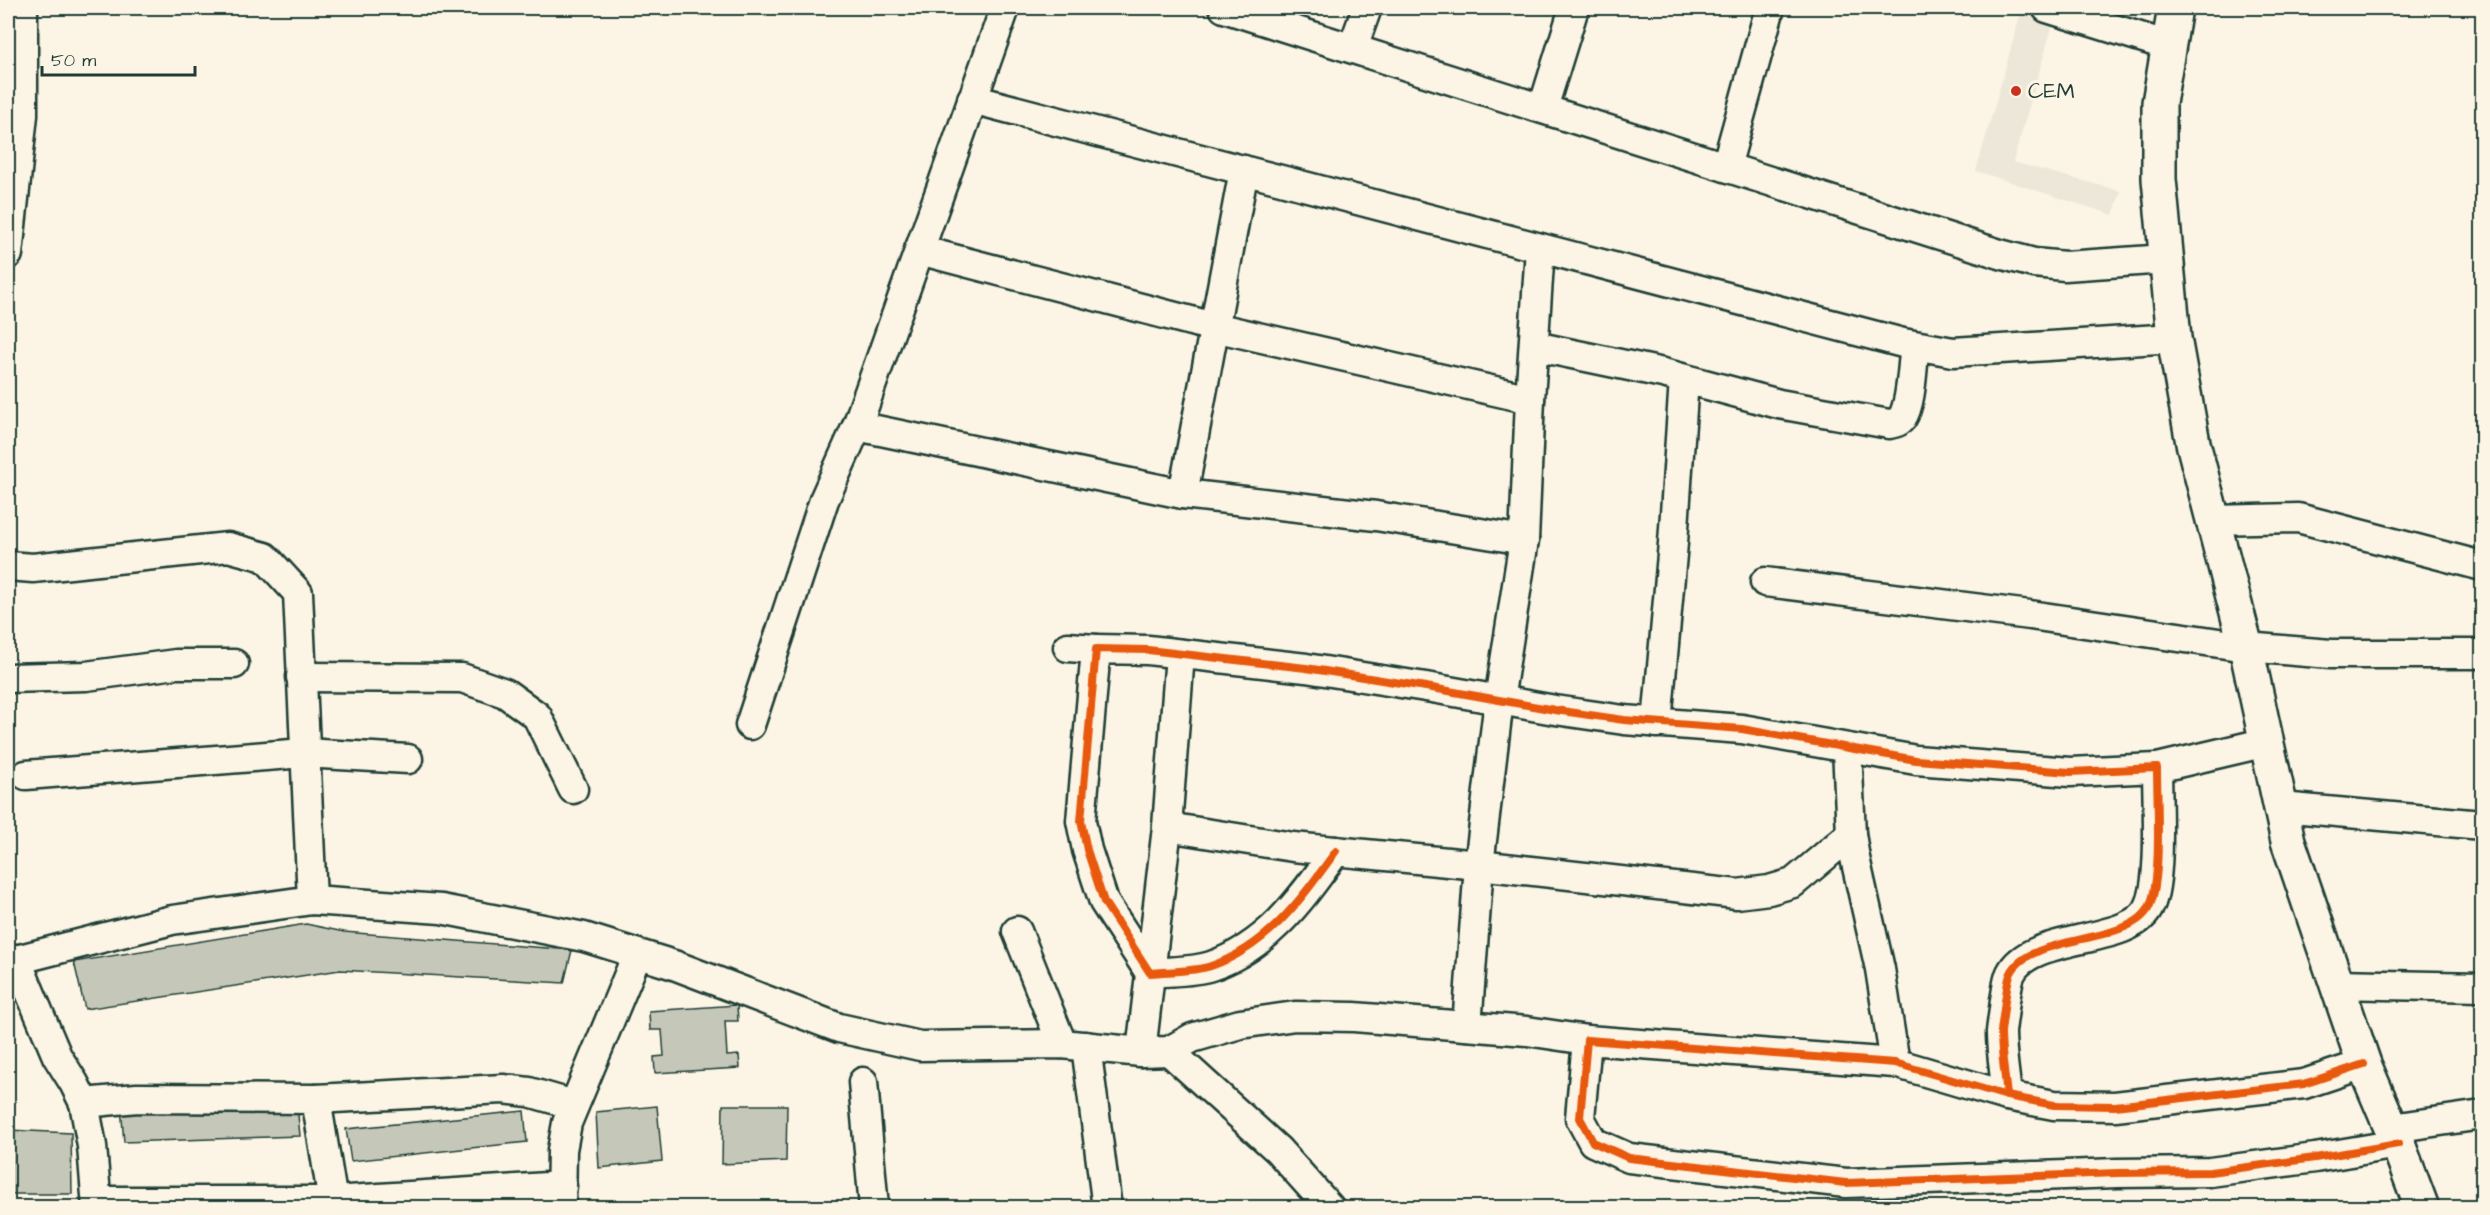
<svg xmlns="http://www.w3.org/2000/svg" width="2490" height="1215" viewBox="0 0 2490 1215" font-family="'Architects Daughter',sans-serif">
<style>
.built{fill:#ece7d8}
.building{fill:#c5c7b9;stroke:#1f3d34;stroke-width:1.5}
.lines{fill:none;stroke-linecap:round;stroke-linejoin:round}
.minor-casing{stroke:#1f3d34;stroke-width:33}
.major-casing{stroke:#1f3d34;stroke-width:38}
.minor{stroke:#fcf5e5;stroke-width:28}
.major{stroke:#fcf5e5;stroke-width:33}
.cycleway-casing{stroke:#fcf5e5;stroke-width:11}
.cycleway{stroke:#e8590c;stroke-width:8}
.poi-dot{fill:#c8321e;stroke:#fcf5e5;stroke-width:2}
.labels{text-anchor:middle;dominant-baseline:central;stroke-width:6;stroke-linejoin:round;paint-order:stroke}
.poi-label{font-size:22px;fill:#1f3d34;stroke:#fcf5e5;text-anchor:start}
</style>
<rect width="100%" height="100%" fill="#fcf5e5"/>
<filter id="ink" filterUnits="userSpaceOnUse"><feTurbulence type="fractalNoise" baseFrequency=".0167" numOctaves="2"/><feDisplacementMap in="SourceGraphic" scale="12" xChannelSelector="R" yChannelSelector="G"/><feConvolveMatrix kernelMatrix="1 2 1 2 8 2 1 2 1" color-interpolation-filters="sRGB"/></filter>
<g filter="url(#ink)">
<path class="built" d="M2021,13L2054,21L2013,162L2121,191L2113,215L1976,171Z"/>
<g class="building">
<path d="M306,924L344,932L572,950L564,983L340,970L85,1009L74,962Z"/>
<path d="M737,1005L738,1021H725L727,1056L739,1055L740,1068L655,1073L654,1057L664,1056L662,1030H650L649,1011Z"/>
<path d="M297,1104L300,1136L124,1142L121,1107Z"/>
<path d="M723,1105H787L786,1161L722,1164Z"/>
<path d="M657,1106L662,1161L599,1168L596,1112Z"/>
<path d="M524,1111L527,1142L351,1161L346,1129Z"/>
<path d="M8,1130L71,1133L72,1194H8Z"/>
</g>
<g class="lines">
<g class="minor-casing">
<g id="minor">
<path d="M1224,8L2000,254L2034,263L2065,266L2166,259"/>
<path d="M2047,8L2169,46"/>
<path d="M1353,47L1367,8"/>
<path d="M972,99L1903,343L1953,352L2174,338"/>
<path d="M1543,108L1574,8"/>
<path d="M1726,167L1770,8"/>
<path d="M919,250L1214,327L1530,399"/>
<path d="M8,254L23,115V8"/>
<path d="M1534,346L1663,373L1779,404L1889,424C1894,423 1898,423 1902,418C1912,403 1912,364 1915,346"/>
<path d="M857,426L1183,494L1376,516L1524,540"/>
<path d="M1183,494L1244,170"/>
<path d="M2213,520L2298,518L2482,566"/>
<path d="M8,566L33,568L228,547L265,557L298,593L312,900"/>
<path d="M1765,582L2030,615L2246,647L2331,654H2482"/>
<path d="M1068,647L1096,649"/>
<path d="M301,677L462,678L505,693L537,716L573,789"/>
<path d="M8,678L86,676L176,664H234"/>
<path d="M1657,723L1673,543L1684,379"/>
<path d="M750,725L824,500L857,426L1005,8"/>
<path d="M1847,748L1851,834L1855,858L1880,969L1895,1063"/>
<path d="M2157,768L2267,742"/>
<path d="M26,775L304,753L408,759"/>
<path d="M2281,807L2482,825"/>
<path d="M1167,827L1293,847L1479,865L1737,894L1769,890L1793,883L1851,834"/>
<path d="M1336,851C1301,899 1269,946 1211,966C1193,972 1169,971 1150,973L1104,902L1087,850L1081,821L1096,649L1148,650L1306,668L1432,688L1555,710L1624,720L1742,729L1916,760L2070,772L2157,768C2157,801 2162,878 2150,905C2134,946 2031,932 2011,973C2007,981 2007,992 2005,1000C2004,1011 2002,1022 2001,1032C2001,1053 2005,1075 2007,1096"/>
<path d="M1017,931L1062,1044"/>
<path d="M16,959L57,1056L74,1083L84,1103L92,1146L97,1208"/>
<path d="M8,962L172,920L312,900L441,909L584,937L674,965L839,1028L920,1046L1062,1044L1141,1052L1169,1051L1192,1038L1240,1024L1295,1016L1354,1017L1527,1031L1587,1040"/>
<path d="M2335,984L2482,987"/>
<path d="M1467,1026L1479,865L1499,700L1524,540L1530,399L1540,248"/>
<path d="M1086,1046L1107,1208"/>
<path d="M1169,1051L1278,1150L1330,1208"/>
<path d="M1141,1052L1167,827L1180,654"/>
<path d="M2364,1064L2304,1084L2115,1106L2054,1105L2007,1096L1895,1063L1587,1040L1580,1118L1593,1142L1629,1158L1846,1183L2117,1173L2210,1172L2315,1158L2398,1144"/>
<path d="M863,1082L874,1208"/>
<path d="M316,1099L503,1089L529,1092L574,1105"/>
<path d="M84,1103L137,1098L316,1099L334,1208"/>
<path d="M2392,1128L2482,1115"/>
<path d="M97,1201H333L562,1186"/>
<path d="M561,1208L562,1150L567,1123L637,955"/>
</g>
</g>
<g class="major-casing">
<path id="major" d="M2175,8L2159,103V179L2174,338L2193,443L2246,647L2288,841L2364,1064L2398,1144L2422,1208"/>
</g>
<use href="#minor" class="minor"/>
<use href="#major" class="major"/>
<g class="cycleway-casing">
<g id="cycleway">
<path d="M1336,851C1301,899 1269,946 1211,966C1193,972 1169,971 1150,973L1104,902L1087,850L1081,821L1096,649L1148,650L1306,668L1432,688L1555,710L1624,720L1742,729L1916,760L2070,772L2157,768C2157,801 2162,878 2150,905C2134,946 2031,932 2011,973C2007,981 2007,992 2005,1000C2004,1011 2002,1022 2001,1032C2001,1053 2005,1075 2007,1096"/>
<path d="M2364,1064L2304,1084L2115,1106L2054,1105L2007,1096L1895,1063L1587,1040L1580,1118L1593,1142L1629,1158L1846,1183L2117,1173L2210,1172L2315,1158L2398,1144"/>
</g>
</g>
<use href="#cycleway" class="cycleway"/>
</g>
</g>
<circle class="poi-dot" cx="2016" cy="91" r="6"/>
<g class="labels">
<g class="poi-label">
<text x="2028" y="91">CEM</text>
</g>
</g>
<rect width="2490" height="1215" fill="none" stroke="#fcf5e5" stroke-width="30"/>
<rect x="15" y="15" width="2460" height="1185" fill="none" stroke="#1f3d34" stroke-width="2" filter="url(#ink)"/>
<path d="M42 66v9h153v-9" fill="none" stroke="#1f3d34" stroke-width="3"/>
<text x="51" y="66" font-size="18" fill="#1f3d34" stroke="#fcf5e5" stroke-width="4.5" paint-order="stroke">50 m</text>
</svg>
